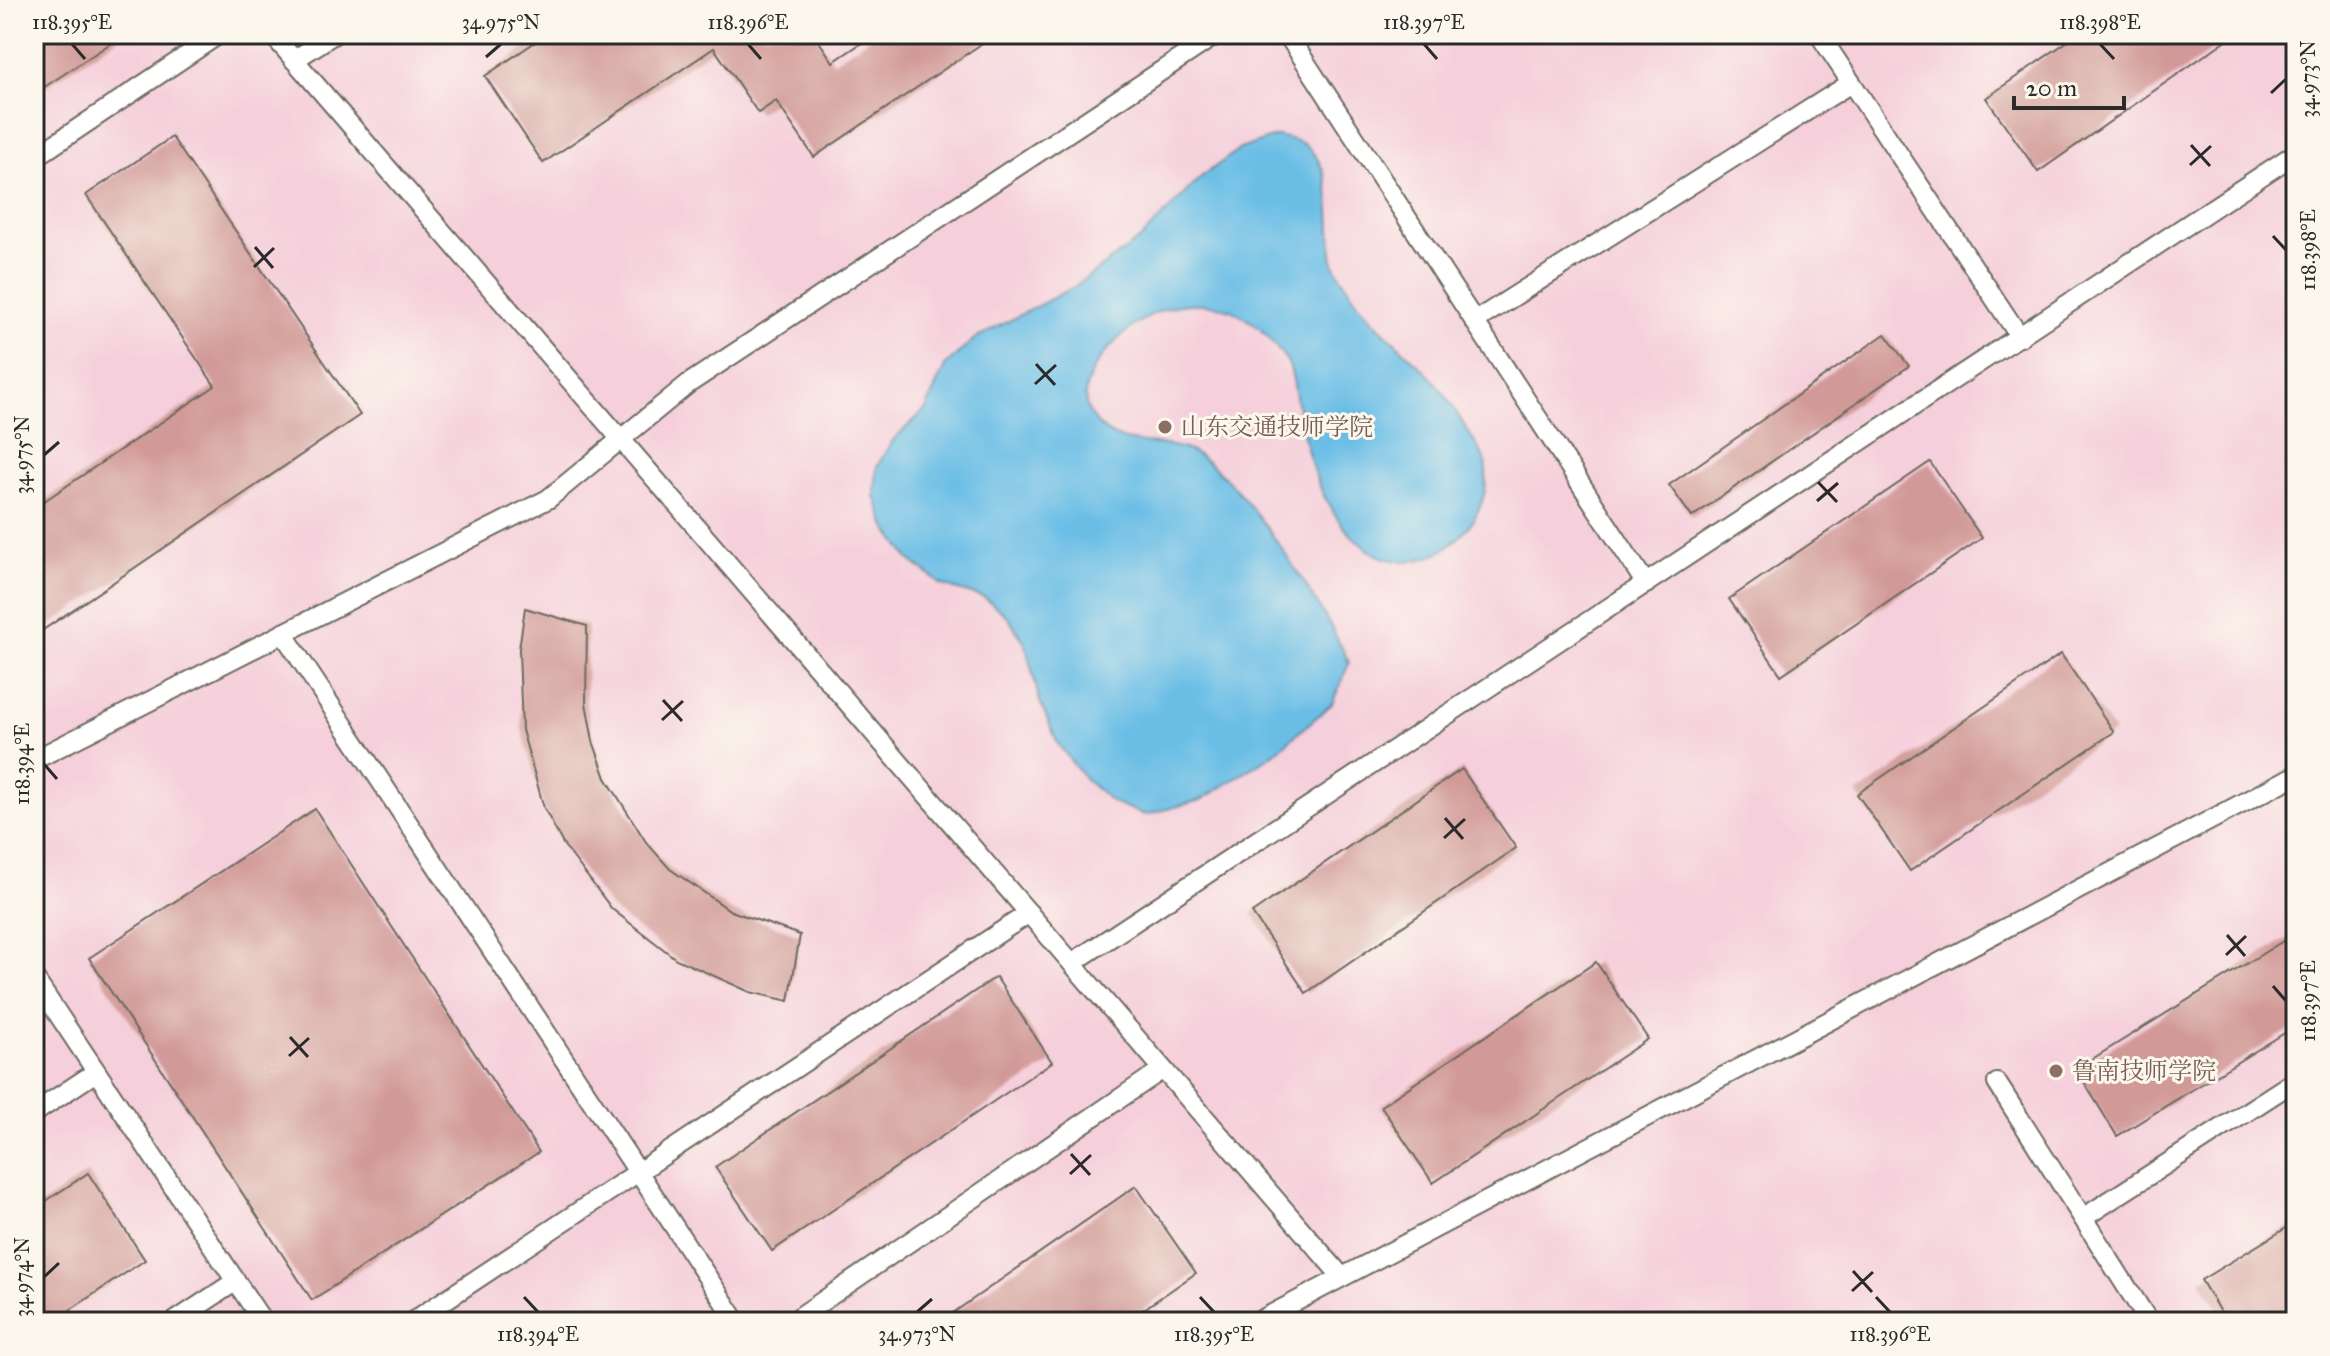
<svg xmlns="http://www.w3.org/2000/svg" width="2330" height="1356" viewBox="0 0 2330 1356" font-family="'IM FELL Great Primer','Noto Serif SC',serif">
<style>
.built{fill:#f5cfdb}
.water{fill:#6abee6;stroke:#4a7488;stroke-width:2}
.building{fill:#d19a98}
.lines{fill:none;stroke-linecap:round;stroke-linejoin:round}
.service-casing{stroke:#6d6a5d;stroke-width:22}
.service{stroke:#fff;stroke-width:18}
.ticks{fill:none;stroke:#2b2b2b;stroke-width:3}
.education-dot{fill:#8d6e63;stroke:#fbf7ec;stroke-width:3}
.labels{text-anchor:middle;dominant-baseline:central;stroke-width:6;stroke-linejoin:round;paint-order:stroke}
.education-label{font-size:24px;fill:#785e54;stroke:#fbf7ec;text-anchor:start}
.neatline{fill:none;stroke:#2b2b2b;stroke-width:3}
.ticks-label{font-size:20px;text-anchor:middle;fill:#2b2b2b}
</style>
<rect width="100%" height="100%" fill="#fbf7ec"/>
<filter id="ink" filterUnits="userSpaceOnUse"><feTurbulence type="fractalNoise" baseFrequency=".0125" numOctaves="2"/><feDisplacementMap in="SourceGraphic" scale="16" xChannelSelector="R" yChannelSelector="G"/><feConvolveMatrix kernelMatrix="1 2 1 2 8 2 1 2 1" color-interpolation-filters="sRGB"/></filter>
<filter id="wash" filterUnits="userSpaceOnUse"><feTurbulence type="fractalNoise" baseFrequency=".006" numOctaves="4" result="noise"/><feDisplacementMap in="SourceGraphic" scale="32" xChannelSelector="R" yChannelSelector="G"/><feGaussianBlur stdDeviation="1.8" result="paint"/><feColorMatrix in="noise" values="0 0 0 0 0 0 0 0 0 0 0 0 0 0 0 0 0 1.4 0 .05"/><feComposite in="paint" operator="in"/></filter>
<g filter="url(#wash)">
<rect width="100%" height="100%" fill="#e8e0ba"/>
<rect class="built" x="34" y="34" width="2262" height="1288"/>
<path class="water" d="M1277,136C1286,138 1299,140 1305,145C1331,165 1330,206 1331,234C1332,243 1331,255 1334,264C1337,272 1344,281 1349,289C1371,327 1412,353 1439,387C1450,400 1458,416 1467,430C1473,440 1483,451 1485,462C1497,528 1418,592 1362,545C1320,510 1308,459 1298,408C1295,395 1294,378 1289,365C1287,359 1280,352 1276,347C1241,299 1183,290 1135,325C1109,344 1065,388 1096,422C1122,452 1160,437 1192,452C1241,475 1327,612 1349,663L1332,704L1271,756L1201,800L1145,815L1112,802L1085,779L1058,744L1040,702L1025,643L1007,616L985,598L942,585L908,558L886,527L875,496L877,466L894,439L926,409L945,366L974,339L1074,287L1140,239L1201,177L1240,149Z"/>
<g id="blocks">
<g class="building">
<path d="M34,34H118L120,37L34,94Z"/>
<path d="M547,34H814L833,62L875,34H996L814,157L776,101L758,113L714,48L543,163L485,76Z"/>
<path d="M2078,34H2235L2038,172L1986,98Z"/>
<path d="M172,137L360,415L34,636V508L215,386L86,195Z"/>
<path d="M1885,334L1909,366L1692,517L1669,485Z"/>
<path d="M1930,462L1982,538L1781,675L1729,599Z"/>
<path d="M525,608L587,626L586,703L593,741L606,778L646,842L670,869L731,911L800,935L789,1001L750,992L676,959L612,909L563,844L544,808L522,730L519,649Z"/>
<path d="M2061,654L2114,732L1910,871L1857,794Z"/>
<path d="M1462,769L1516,848L1306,993L1252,913Z"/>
<path d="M315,809L539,1152L312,1300L89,958Z"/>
<path d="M2296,933V1026L2117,1136L2076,1069Z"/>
<path d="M1596,962L1648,1039L1433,1183L1381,1106Z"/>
<path d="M996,977L1052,1062L772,1251L715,1167Z"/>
<path d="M88,1173L145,1260L52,1322H34V1209Z"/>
<path d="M1136,1186L1196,1273L1125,1322H940Z"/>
<path d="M2296,1222V1315L2284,1322H2226L2201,1280Z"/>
</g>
</g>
</g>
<g filter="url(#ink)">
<use href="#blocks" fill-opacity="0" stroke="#6d6a5d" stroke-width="2"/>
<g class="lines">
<g class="service-casing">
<g id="service">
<path d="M272,34L1342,1277"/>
<path d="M1287,34L1646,584"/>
<path d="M1819,34L2020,337"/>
<path d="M294,60L334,34"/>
<path d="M34,158L219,34"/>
<path d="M1475,321L1851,83"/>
<path d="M283,633L737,1322"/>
<path d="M34,760L548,499L688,384L1217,34"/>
<path d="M1072,963L2296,153"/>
<path d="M34,978L263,1322"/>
<path d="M1997,1083L2149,1322"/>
<path d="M34,1113L96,1072"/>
<path d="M2083,1218L2296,1080"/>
<path d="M174,1322L236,1281"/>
<path d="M412,1322L1029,913"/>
<path d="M792,1322L1163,1069"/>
<path d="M1257,1322L2296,775"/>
</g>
</g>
<use href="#service" class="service"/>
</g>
</g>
<path class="ticks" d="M72,44L85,59M748,44L761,59M1424,44L1437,59M2100,44L2114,59M486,57L501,44M2271,93L2286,79M2191,145L2210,166M2190,165L2211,146M2273,236L2286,250M255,247L273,268M254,267L274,248M1036,364L1055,385M1035,384L1056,365M44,455L59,442M1818,482L1837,502M1817,501L1838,483M663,700L682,721M662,720L683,701M44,764L57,779M1445,818L1463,839M1444,838L1465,819M2227,935L2245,956M2226,955L2246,936M2273,986L2286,1001M290,1037L308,1057M289,1056L309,1038M1071,1154L1090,1175M1070,1174L1091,1155M1853,1271L1872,1292M44,1277L59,1263M1852,1291L1873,1272M524,1297L538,1312M1200,1297L1214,1312M1876,1297L1890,1312M917,1312L932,1299"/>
<g class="education-dot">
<circle cx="1165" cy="427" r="8"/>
<circle cx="2056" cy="1071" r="8"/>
</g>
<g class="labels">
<g class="education-label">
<text x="1181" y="427">山东交通技师学院</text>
<text x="2072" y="1071">鲁南技师学院</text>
</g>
</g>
<rect width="2330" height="1356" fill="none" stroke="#fbf7ec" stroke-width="88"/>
<path d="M2014 96v12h110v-12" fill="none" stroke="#2b2b2b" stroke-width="4"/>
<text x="2026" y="96" font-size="24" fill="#2b2b2b" stroke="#fbf7ec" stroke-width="6" paint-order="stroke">20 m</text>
<rect x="44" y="44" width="2242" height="1268" class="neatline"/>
<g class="ticks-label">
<text x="72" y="29">118.395°E</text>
<text x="501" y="29">34.975°N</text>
<text x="748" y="29">118.396°E</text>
<text x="1424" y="29">118.397°E</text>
<text x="2100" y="29">118.398°E</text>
<text transform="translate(2308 79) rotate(-90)" y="7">34.973°N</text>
<text transform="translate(2308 250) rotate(-90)" y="7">118.398°E</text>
<text transform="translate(22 455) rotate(-90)" y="7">34.975°N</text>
<text transform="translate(22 764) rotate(-90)" y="7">118.394°E</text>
<text transform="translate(2308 1001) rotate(-90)" y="7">118.397°E</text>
<text transform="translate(22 1277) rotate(-90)" y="7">34.974°N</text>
<text x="538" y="1341">118.394°E</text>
<text x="917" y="1341">34.973°N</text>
<text x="1214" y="1341">118.395°E</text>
<text x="1890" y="1341">118.396°E</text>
</g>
</svg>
